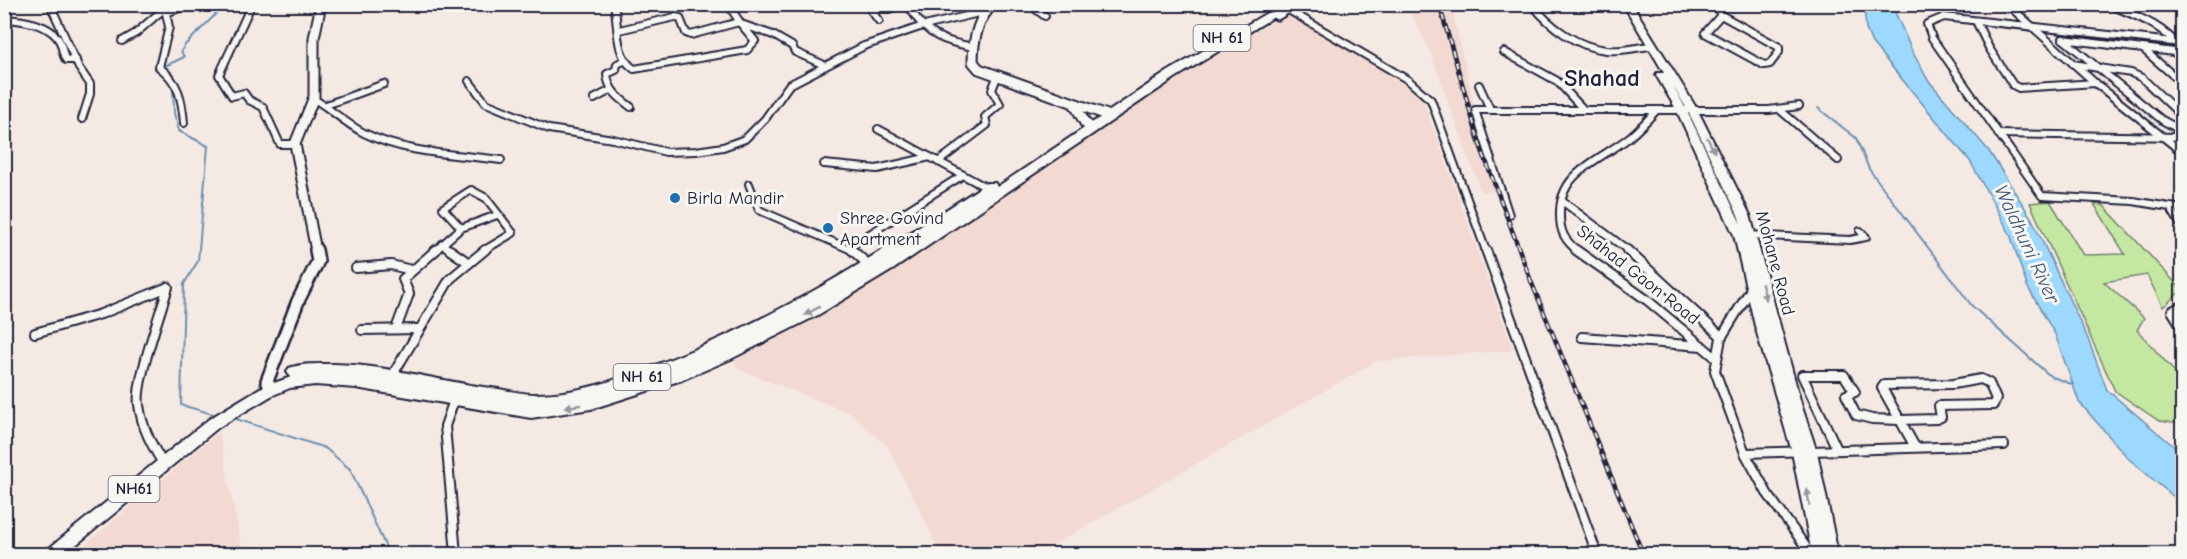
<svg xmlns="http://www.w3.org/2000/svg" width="2187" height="559" viewBox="0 0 2187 559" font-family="'Comic Neue',sans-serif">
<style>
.built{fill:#f2d9d1}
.green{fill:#c4e7a1;stroke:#73846e;stroke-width:1.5}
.water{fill:#9dd9fe;stroke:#6c90b0;stroke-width:1.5}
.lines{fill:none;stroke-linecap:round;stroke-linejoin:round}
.stream{stroke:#6c90b0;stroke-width:2}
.street-far1-casing{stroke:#22223b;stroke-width:10}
.street-casing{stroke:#22223b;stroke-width:12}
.secondary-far1-casing{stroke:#22223b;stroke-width:13}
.secondary-casing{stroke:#22223b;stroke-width:16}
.primary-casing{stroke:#22223b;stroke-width:4}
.highway-casing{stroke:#22223b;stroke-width:4}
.street-far1{stroke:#f6f6f2;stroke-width:6}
.street{stroke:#f6f6f2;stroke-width:8}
.secondary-far1{stroke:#f6f6f2;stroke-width:9}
.secondary{stroke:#f6f6f2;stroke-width:11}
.primary{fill:#f6f6f2;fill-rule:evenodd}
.highway{fill:#f6f6f2;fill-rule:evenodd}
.rail-casing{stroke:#22223b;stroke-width:4.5}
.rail{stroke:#f6f6f2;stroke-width:2;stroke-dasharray:6;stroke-linecap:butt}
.oneway{fill:#9797a0}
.poi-dot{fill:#1f6fb2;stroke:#f6f6f2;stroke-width:2}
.labels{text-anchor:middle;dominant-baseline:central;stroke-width:6;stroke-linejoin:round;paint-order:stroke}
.shield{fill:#f6f6f2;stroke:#626272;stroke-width:1.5}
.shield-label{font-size:16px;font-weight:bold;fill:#22223b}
.poi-label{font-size:18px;fill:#22223b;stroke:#f6f6f2;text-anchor:start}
.street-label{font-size:18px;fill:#22223b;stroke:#f6f6f2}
.water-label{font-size:20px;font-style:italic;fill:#475976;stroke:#f6f6f2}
.district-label{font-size:24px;font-weight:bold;fill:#22223b;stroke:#f6f6f2}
</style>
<rect width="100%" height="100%" fill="#f4e9e3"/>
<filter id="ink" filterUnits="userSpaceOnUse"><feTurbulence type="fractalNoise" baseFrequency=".0167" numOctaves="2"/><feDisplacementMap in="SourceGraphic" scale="12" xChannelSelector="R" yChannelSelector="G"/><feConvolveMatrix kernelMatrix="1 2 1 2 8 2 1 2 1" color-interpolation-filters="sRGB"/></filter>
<g filter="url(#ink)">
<g class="built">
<path d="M1405,5H1451L1482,140L1501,192H1481L1432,56L1417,24Z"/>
<path d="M1291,13L1422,97L1513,350L1377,361L1037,554H941L889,448L850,413L738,369L734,361L821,316L911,260L1158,92L1239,40Z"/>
<path d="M219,432L242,550L233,554H74Z"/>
</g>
<path class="green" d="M2050,201L2083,255L2125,254L2094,204L2103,205L2182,290L2163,307L2147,275L2104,282L2144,318L2137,330L2182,380V424L2159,421L2115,391L2030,203Z"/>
<path class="water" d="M1864,5H1892L1912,51L1928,80L1989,151L2032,219L2088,339L2107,390L2182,453V504L2129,459L2079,402L2055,334L2027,286L2010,234L1970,161L1872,43L1866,29Z"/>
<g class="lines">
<g class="stream">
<path d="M161,68L184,57L181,51L185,45L221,9"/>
<path d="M173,85L174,113L179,131L208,146L198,261L184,284L181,405L213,414"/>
<path d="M1818,108L1856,138L1869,169L1972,306L2050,376L2074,385"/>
<path d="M233,418L325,448L350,469L389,554"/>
</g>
<g class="street-far1-casing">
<g id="street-far1">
<path d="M50,4L79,68L90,84V94L82,119"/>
<path d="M164,4L169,27L159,67C179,82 182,99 184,123"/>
<path d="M614,4C619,26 614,55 634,69L747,50L755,41L741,24"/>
<path d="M728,4L741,24L773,35L792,46L795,52L822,64"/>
<path d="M1029,4L1045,16"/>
<path d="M1532,4C1549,26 1577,47 1606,50C1621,52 1637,47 1652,46"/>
<path d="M1715,4L1721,15"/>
<path d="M2007,4L2094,82L2182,152"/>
<path d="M2108,4C2138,17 2162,24 2182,50"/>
<path d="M1285,8L1408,80L1431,100L1486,251"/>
<path d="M911,10C927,36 945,42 974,47"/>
<path d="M169,12L179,8L247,5L249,10L219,75L232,96L244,93L249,100L263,107L280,144H295"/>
<path d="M1721,15L1779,47V52L1770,64L1764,65L1705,33Z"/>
<path d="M4,19C22,20 51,23 60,42C63,48 62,54 66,60H76"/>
<path d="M879,21L870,9H890L902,4"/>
<path d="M1976,21L1989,48L2013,85L2019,88L2096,83"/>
<path d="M619,30L675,17L680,18L686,33L691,35L739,22"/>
<path d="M2063,39L2162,120L2182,131"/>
<path d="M2063,39L2143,49L2182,83"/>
<path d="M122,41L136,33L166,7"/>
<path d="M2182,43L1944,17L1927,24L1932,38L2042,196L2133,201L2182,209"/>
<path d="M2142,48L2174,52L2182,59"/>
<path d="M1504,52L1557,81L1583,109"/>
<path d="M624,61L617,64L616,70L607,74C608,90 619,98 631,107"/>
<path d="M2073,64L2131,73L2142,78L2182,116"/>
<path d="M469,81L486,103L549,129L613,139L666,152L696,151L723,147L745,139L765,119L789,85L864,46L920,27L983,12"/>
<path d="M1479,85L1490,109"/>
<path d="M314,99C331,109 346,124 364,133C406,154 455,154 501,160"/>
<path d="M594,99L611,90"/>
<path d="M326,105L384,84"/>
<path d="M1779,109L1838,160"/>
<path d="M878,129L989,189"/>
<path d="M1998,134L2182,137"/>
<path d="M938,162L987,125L985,117L1000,104L992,90L997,77"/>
<path d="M824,164L877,169L930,157"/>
<path d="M749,184L759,210L854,251"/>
<path d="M1562,201L1629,251"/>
<path d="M2170,207L2182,227"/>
<path d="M1509,215L1475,110H1769L1799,106"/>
<path d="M461,228L497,215"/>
<path d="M1747,235L1850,240L1866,237L1860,231"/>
<path d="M442,244L452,251"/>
<path d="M849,247L963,175"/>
<path d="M435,251L461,228L443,208L471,190L486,198L513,233L483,251"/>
<path d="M1578,251C1565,241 1560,232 1560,216C1558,173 1598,161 1627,139C1638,131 1647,120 1657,110"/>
</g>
</g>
<g class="street-casing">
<g id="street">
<path d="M450,250L469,263"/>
<path d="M852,250L870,266"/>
<path d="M1486,250L1597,554"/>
<path d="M1576,250L1647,300L1715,357"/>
<path d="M1627,250L1721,336"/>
<path d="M356,268L391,265L411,270"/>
<path d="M1751,289L1721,338L1715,371L1745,453L1767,493L1811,554"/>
<path d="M2182,306L2172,311L2182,327"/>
<path d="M396,329L409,294L403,279L436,250"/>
<path d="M362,330L418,329"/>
<path d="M35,333L101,314L168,287C161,311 135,383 139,405C142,428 152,446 164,465"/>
<path d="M1582,337L1702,346"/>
<path d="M392,376L450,279L485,250"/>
<path d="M1981,379L1989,383L1996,399L1993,405L1939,406L1941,417L1937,419L1900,420L1882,388L1884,385L1953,384Z"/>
<path d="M455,397L445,426L456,554"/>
<path d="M1900,420L1915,447"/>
<path d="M1837,449L1802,375H1844L1855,392L1846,395L1856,415L1872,419L1900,420"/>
<path d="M1745,453L2004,445"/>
</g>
</g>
<g class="secondary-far1-casing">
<g id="secondary-far1">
<path d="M993,4C977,19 973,41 973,62L979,69L1110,116"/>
<path d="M1277,15L1295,4"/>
<path d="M1075,105L1085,123L1092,128"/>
<path d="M316,251L295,144L314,97V38L321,4"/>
</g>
</g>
<g class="secondary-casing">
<path id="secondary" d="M271,388L267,381L298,301L318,261L316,250"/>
</g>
<g class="primary-casing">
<path id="primary" d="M1623,4H1632L1697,109L1750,215L1802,407L1817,452L1838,554H1812L1792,452L1755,326L1734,235L1676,109L1656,75L1657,73H1664ZM1673,86L1687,109L1738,215L1741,224L1686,109Z"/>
</g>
<g class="highway-casing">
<path id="highway" d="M1282,4H1295L1175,78L894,269L818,315L731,359L682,380L591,409L531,418L356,388L315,385L290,388L271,396L219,427L65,554H46L48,549L209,419L260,388L291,377L287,372L289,368C303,363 319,364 334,364C390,365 444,383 499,389C511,391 523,394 535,394C578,394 619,379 658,364C776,320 882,252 987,183H995L997,187L1167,72Z"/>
</g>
<use href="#street-far1" class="street-far1"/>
<use href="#street" class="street"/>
<use href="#secondary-far1" class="secondary-far1"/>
<use href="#secondary" class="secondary"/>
<use href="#primary" class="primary"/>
<use href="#highway" class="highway"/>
<g class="rail-casing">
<path id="rail" d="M1439,4L1480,145L1531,281L1643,554"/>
</g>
<use href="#rail" class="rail"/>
</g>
<defs><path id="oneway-solid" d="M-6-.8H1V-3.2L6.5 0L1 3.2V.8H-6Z" transform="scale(1.5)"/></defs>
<g class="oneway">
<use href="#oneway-solid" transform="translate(1711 145) rotate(62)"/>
<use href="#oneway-solid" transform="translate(1764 292) rotate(75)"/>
<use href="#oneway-solid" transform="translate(812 311) rotate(151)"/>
<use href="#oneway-solid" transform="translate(573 406) rotate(172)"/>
<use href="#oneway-solid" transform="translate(1808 497) rotate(-101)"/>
</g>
</g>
<g class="poi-dot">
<circle cx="675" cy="198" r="6"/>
<circle cx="828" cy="228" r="6"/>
</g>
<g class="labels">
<g class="shield">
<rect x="1193.5" y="25" width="57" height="26" rx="4.5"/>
<rect x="613.5" y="364" width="57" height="26" rx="4.5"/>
<rect x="108.5" y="476" width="51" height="26" rx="4.5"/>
</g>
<g class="shield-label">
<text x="1222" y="38">NH 61</text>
<text x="642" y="377">NH 61</text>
<text x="134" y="489">NH61</text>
</g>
<g class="poi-label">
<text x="687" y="198">Birla Mandir</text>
<text x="840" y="218">Shree Govind<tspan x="840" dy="21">Apartment</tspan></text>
</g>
<g class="street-label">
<text transform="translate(1775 263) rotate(75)">Mohane Road</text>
<text transform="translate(1638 275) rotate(38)">Shahad Gaon Road</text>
</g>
<g class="water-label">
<text transform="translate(2027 244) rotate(65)">Waldhuni River</text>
</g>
<g class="district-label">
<text x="1602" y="78">Shahad</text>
</g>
</g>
<rect width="2187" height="559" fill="none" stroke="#f6f6f2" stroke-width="24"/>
<rect x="12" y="12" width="2163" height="535" fill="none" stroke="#22223b" stroke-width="2" filter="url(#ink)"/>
</svg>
